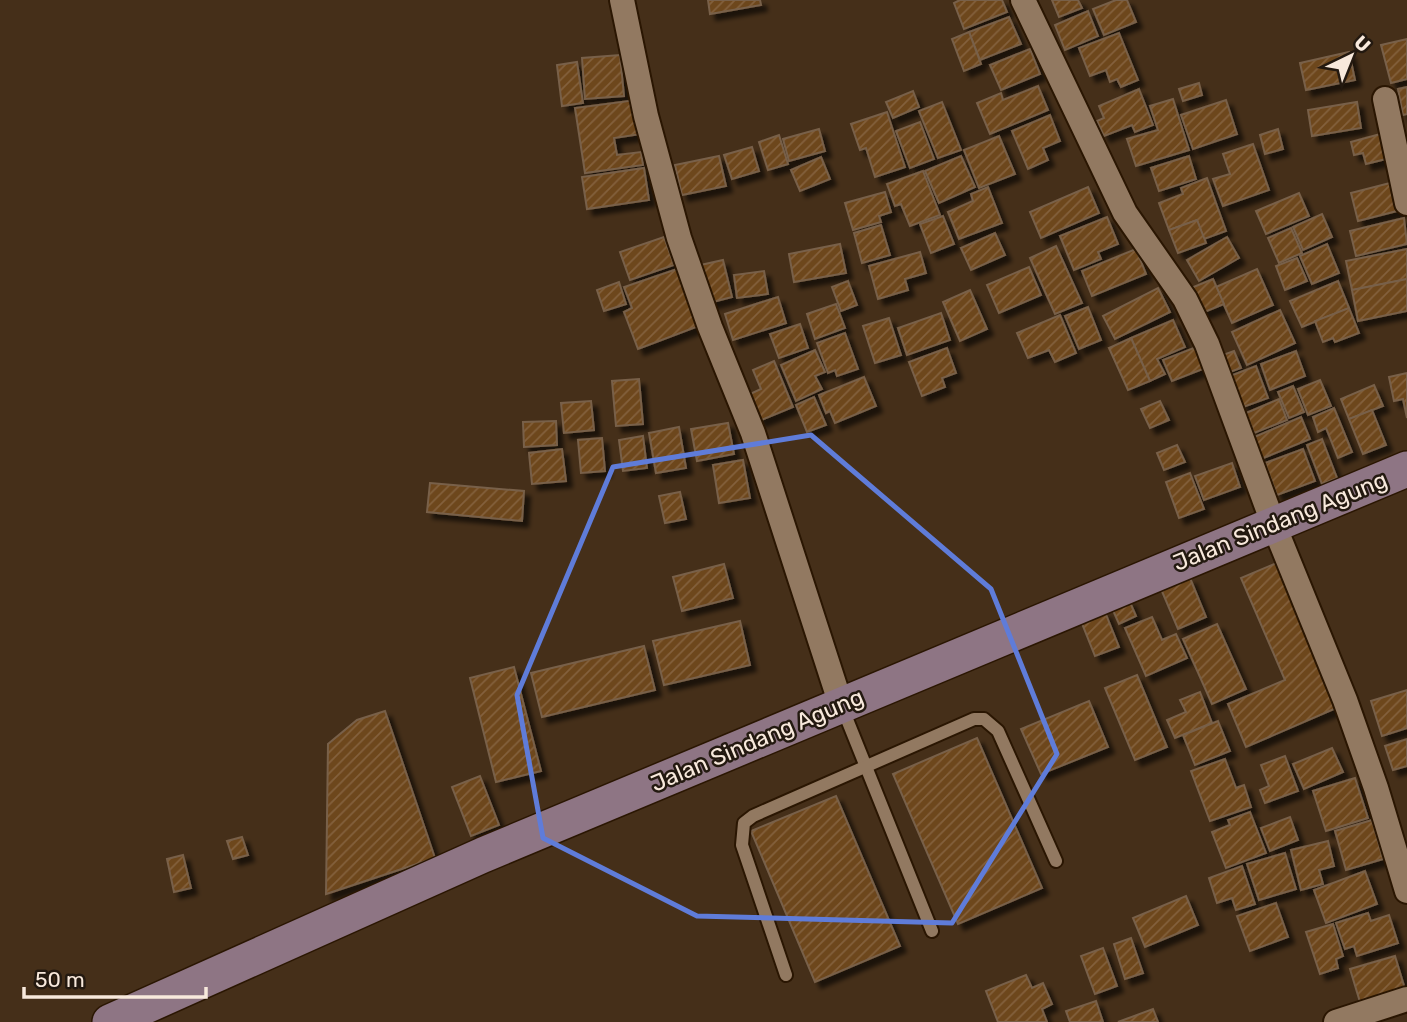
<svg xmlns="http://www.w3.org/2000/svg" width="1407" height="1022" viewBox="0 0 1407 1022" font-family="Rubik,sans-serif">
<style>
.building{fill:url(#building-hatch);stroke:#786049;stroke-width:2;filter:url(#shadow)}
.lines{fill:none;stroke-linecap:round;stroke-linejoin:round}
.service-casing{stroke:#2a1602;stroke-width:16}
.minor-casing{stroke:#2a1602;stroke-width:28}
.secondary-casing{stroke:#2a1602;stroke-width:38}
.service{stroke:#927961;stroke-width:12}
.minor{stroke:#927961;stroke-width:24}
.secondary{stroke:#8e7584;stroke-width:35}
.marked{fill:none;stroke:#5f7cd9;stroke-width:5;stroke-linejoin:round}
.labels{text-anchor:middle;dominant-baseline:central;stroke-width:5;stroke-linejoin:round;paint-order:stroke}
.street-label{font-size:23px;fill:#f8e9dc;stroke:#231910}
</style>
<defs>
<pattern id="building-hatch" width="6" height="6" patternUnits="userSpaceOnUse" patternTransform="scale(1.75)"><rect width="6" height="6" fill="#6d461c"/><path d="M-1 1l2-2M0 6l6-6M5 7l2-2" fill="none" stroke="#83613c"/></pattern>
<filter id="shadow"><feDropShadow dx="6" dy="6" stdDeviation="2" flood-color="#0009"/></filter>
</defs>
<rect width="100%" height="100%" fill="#452f19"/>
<g class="building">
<path d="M708,0H760L761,5L710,14Z"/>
<path d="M960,0H1002L1007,12L964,29L954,3Z"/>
<path d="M1052,0H1078L1082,8L1059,17Z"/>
<path d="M1116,0H1127L1136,22L1104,35L1093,9Z"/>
<path d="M1088,11L1098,36L1065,50L1055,25Z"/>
<path d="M1009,17L1021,44L980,60L969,32Z"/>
<path d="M969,32L981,64L964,71L952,39Z"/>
<path d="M1119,33L1138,80L1121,87L1117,79L1110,82L1106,70L1090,76L1079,48Z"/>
<path d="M1407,39V79L1391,83L1381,45Z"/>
<path d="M1030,49L1040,74L1001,90L990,65Z"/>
<path d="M1349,52L1355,80L1306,90L1300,63Z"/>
<path d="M620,55L624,96L585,99L582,58Z"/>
<path d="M577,62L583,103L562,106L557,65Z"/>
<path d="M1199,83L1202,95L1183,101L1179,89Z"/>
<path d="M1038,86L1048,110L990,134L977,103L1001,93L1003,100Z"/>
<path d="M1407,87V114L1403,115L1398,89Z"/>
<path d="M1139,89L1153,125L1135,132L1132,125L1104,136L1097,121L1104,118L1099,106Z"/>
<path d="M913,91L919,107L893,118L886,102Z"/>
<path d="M1173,99L1189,150L1136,166L1127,139L1158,130L1150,106Z"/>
<path d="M636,100L641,134L614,138L617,155L641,152L643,165L585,173L575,108Z"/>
<path d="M1226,100L1237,134L1193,149L1181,115Z"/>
<path d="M942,102L961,150L938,158L919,111Z"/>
<path d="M1357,102L1361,128L1312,136L1308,110Z"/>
<path d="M887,112L905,167L875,177L866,148L860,150L851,124Z"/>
<path d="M1050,115L1060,141L1043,148L1048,160L1028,169L1012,131Z"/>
<path d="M920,122L934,159L910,168L896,131Z"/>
<path d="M819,129L825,151L789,161L783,139Z"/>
<path d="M1278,129L1283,149L1265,154L1260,135Z"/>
<path d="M1384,133L1390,158L1366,164L1363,153L1354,155L1351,142Z"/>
<path d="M779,135L788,164L768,170L759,142Z"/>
<path d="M999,136L1015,174L979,188L964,150Z"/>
<path d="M1253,144L1269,190L1223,206L1213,179L1230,174L1223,154Z"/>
<path d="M752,147L759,171L732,179L724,155Z"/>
<path d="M719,156L726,186L682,195L675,165Z"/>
<path d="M961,156L975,187L939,203L925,171Z"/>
<path d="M1189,156L1196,179L1159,191L1151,168Z"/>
<path d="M821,157L830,179L800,191L791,170Z"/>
<path d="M644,168L649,200L587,209L582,177Z"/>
<path d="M923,171L940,215L910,226L901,204L895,206L887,184Z"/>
<path d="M1207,178L1226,231L1204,239L1197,220L1169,230L1159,203L1183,194L1181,188Z"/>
<path d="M1394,182L1401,210L1358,221L1351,193Z"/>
<path d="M988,187L1002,223L959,239L948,212L973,201L971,194Z"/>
<path d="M1088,187L1099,213L1041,238L1030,212Z"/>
<path d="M885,192L891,212L879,216L881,222L853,230L845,203Z"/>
<path d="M1299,193L1309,216L1266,234L1256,211Z"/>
<path d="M1322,214L1332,237L1303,250L1293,227Z"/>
<path d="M943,216L954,244L931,253L920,224Z"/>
<path d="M1107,217L1118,244L1098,252L1101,259L1074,270L1060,236Z"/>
<path d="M1404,218L1407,244L1356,256L1350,231Z"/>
<path d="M1197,220L1206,243L1178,253L1169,230Z"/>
<path d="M881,225L890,255L862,263L854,233Z"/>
<path d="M1291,228L1302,253L1279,263L1268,238Z"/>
<path d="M995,233L1005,255L971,270L961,248Z"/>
<path d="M664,237L674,265L630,280L620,252Z"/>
<path d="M1227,237L1239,258L1199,281L1187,260Z"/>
<path d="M840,244L846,273L794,282L789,254Z"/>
<path d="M1327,244L1339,273L1312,284L1300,256Z"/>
<path d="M1056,246L1082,303L1055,314L1030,258Z"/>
<path d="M1136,249L1146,274L1092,296L1082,271Z"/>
<path d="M1407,249V279L1352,290L1346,261Z"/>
<path d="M920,252L926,273L905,279L908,290L878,299L869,266Z"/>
<path d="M1297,258L1307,281L1285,290L1276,266Z"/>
<path d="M723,260L732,297L705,304L696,266Z"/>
<path d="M683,267L704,324L638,349L624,312L632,308L624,287Z"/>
<path d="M1029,267L1041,295L999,313L987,285Z"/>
<path d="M1257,269L1273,305L1232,323L1216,287Z"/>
<path d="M764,271L768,294L737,298L734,275Z"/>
<path d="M1213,279L1224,304L1202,313L1191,288Z"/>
<path d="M1407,279V311L1358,321L1352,290Z"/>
<path d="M848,281L857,305L841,311L832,287Z"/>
<path d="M1338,281L1349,308L1302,327L1290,301Z"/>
<path d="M619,282L626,304L604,311L597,290Z"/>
<path d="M1158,288L1170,312L1115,339L1103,316Z"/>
<path d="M970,290L987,329L960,341L943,302Z"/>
<path d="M778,297L786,323L733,340L725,314Z"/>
<path d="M836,304L845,328L815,339L807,314Z"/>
<path d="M1088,307L1101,340L1079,349L1065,316Z"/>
<path d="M1349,308L1359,333L1335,342L1333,338L1323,342L1315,321Z"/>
<path d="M1280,310L1295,343L1247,365L1232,332Z"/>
<path d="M941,313L950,340L907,355L898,328Z"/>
<path d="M1060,315L1076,353L1055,362L1049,350L1028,358L1017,333Z"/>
<path d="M889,318L901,355L875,363L863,326Z"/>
<path d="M1173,320L1185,347L1157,359L1165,374L1150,381L1131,338Z"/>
<path d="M800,324L808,348L779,358L770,334Z"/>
<path d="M845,333L858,369L837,376L835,370L828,373L817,343Z"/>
<path d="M1131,338L1150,381L1128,390L1109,348Z"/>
<path d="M1199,346L1208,367L1172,381L1163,360Z"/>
<path d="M947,348L956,373L942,378L945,387L922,396L909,362Z"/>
<path d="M815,350L825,372L815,376L822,389L796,401L781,365Z"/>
<path d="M1234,351L1241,368L1227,373L1220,356Z"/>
<path d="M1296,351L1305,376L1270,390L1261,364Z"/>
<path d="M774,361L793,407L759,421L748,395L761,389L753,370Z"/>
<path d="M1256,366L1268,398L1243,407L1230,376Z"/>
<path d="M1407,373V418L1403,399L1394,401L1389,377Z"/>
<path d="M864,377L876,406L835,423L830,411L826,413L819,395Z"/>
<path d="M639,379L643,424L616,426L612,381Z"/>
<path d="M1320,380L1331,406L1308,415L1298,389Z"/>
<path d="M1374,385L1383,406L1349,419L1341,399Z"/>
<path d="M1293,386L1304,412L1289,418L1278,392Z"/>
<path d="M814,397L826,425L807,432L796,405Z"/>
<path d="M1279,399L1287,420L1254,433L1246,413Z"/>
<path d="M591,401L594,430L564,433L561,403Z"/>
<path d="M1160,401L1169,420L1150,428L1141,409Z"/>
<path d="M1334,408L1352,452L1338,458L1326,428L1318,432L1313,417Z"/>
<path d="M1372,410L1386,445L1363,454L1349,419Z"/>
<path d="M1301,417L1310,439L1261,459L1252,438Z"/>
<path d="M556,421L557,445L524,447L523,422Z"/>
<path d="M728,423L734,454L697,461L691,429Z"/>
<path d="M679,427L686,468L656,473L649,433Z"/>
<path d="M643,436L647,468L623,471L619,440Z"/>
<path d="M602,438L605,471L581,473L578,440Z"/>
<path d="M1322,439L1337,478L1322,484L1307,445Z"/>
<path d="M1177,445L1185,462L1164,470L1157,453Z"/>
<path d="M562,449L566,481L532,484L529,453Z"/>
<path d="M1303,449L1315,481L1277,495L1265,463Z"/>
<path d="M743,460L750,498L719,503L713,465Z"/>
<path d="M1232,463L1240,487L1204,500L1195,476Z"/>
<path d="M1190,473L1204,509L1179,518L1166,482Z"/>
<path d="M430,483L524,491L522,521L427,512Z"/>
<path d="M680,492L686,519L665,523L659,496Z"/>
<path d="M1279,562L1341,706L1246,747L1228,704L1285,680L1241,578Z"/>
<path d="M724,564L733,598L682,611L673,577Z"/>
<path d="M1190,578L1206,617L1178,629L1161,589Z"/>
<path d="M1129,600L1136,616L1119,624L1112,608Z"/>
<path d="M1105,612L1119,647L1095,656L1081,621Z"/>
<path d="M1152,617L1162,640L1176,634L1187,658L1146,676L1125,628Z"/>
<path d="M740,621L750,665L664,685L653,641Z"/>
<path d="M1217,624L1246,689L1212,704L1183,639Z"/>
<path d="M644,646L655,690L542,717L531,673Z"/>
<path d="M514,667L541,771L496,782L470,678Z"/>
<path d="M1137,675L1167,747L1135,760L1105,688Z"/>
<path d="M1407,690V728L1382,736L1371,701Z"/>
<path d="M1200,692L1212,723L1175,738L1167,720L1186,712L1180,700Z"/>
<path d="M1089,701L1108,747L1041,774L1021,729Z"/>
<path d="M385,711L435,858L326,894L328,744L357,720Z"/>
<path d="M1218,721L1230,751L1195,765L1183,735Z"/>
<path d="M977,738L1042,888L958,924L893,774Z"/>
<path d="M1407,739V766L1393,770L1385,746Z"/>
<path d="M1332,748L1343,772L1304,789L1293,764Z"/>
<path d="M1285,756L1298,791L1265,803L1260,790L1269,786L1261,765Z"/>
<path d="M1225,759L1236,788L1244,785L1251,807L1210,821L1191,771Z"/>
<path d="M480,776L499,825L471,836L452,787Z"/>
<path d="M1355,778L1368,818L1326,831L1313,791Z"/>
<path d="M836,796L900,946L815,982L751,831Z"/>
<path d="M1250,812L1266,853L1226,868L1212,832L1230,825L1228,820Z"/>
<path d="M1290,817L1298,840L1270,851L1261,828Z"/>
<path d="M1372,820L1383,859L1346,870L1335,831Z"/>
<path d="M242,837L248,855L233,859L227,841Z"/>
<path d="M1328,841L1334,866L1319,870L1323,884L1301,890L1291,850Z"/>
<path d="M1285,853L1296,889L1259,900L1247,864Z"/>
<path d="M183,855L191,888L174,892L167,859Z"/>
<path d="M1242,866L1255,904L1236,910L1232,898L1217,903L1209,878Z"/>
<path d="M1365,871L1377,904L1326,923L1314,890Z"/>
<path d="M1186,896L1198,925L1145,947L1133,918Z"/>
<path d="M1276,903L1288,937L1250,951L1237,916Z"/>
<path d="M1368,913L1371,921L1389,915L1398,943L1357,956L1354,946L1345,949L1336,923Z"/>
<path d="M1333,924L1343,956L1336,959L1338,968L1320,974L1306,932Z"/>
<path d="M1131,938L1143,973L1125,979L1114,944Z"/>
<path d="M1103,948L1117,986L1095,994L1081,956Z"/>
<path d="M1395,956L1405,989L1360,1002L1350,969Z"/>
<path d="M1026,975L1032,988L1043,983L1052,1004L1042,1009L1047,1022H998L986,991Z"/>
<path d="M1096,1001L1103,1022H1070L1066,1011Z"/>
<path d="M1153,1009L1158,1022H1118Z"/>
</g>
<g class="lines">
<g class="service-casing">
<g id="service">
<path d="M842,707L932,931"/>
<path d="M786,975L742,845L744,823L753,816L974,719H984L998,731L1056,861"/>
</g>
</g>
<g class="minor-casing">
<g id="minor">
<path d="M622,0L646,116L679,238L710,327L753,433L841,705"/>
<path d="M1023,0L1125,213L1185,299L1207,344L1273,523L1345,700L1376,788L1407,891"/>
<path d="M1385,99L1407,203"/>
<path d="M1336,1022L1407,999"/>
</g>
</g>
<g class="secondary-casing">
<path id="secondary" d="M110,1022L483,855L1407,469"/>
</g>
<use href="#service" class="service"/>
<use href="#minor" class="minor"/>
<use href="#secondary" class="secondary"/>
</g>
<path class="marked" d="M811,435L991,589L1057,754L952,923L697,916L543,838L517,695L613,467Z"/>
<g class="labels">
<g class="street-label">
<text transform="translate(1280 521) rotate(-22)">Jalan Sindang Agung</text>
<text transform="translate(757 740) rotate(-23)">Jalan Sindang Agung</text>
</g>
</g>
<g transform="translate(1351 56) rotate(43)" stroke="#231910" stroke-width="5" paint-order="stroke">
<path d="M0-5L12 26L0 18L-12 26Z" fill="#f8e9dc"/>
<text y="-10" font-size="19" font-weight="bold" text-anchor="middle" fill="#f8e9dc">U</text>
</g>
<path d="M24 987v10h182v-10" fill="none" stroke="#f8e9dc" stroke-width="3.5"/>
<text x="35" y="987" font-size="21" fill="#f8e9dc" stroke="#231910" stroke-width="5" paint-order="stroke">50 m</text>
</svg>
